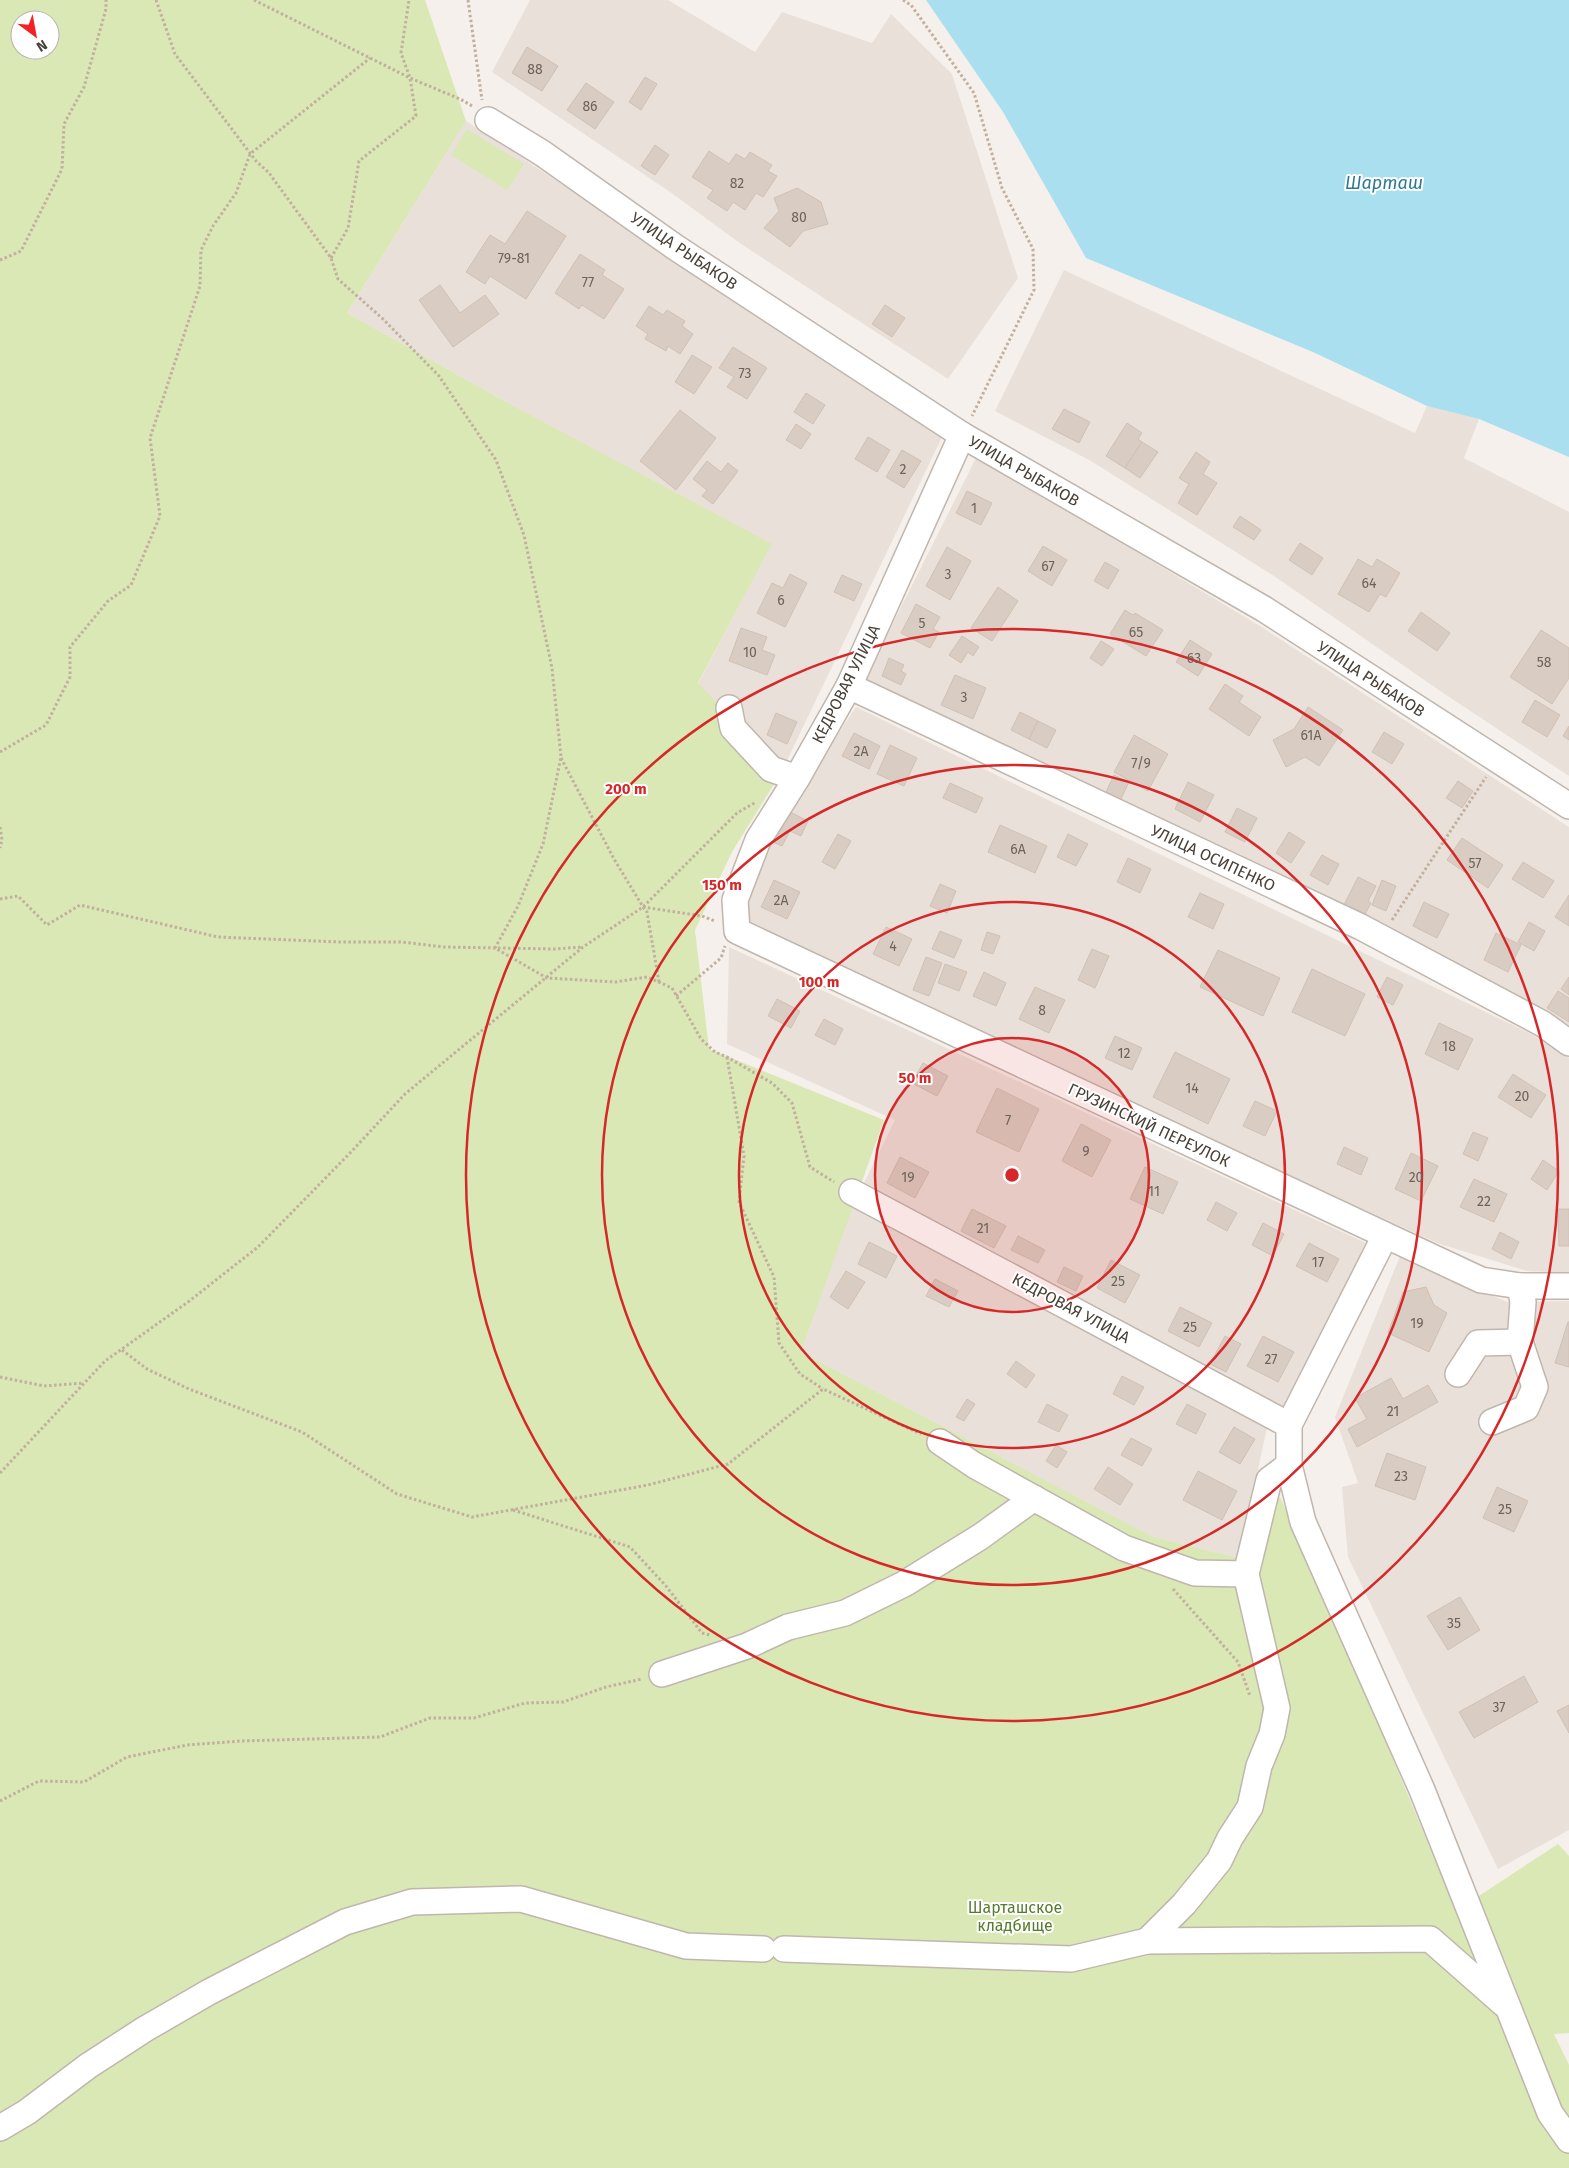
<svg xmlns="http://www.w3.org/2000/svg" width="1569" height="2168" viewBox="0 0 1569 2168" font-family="'Fira Sans',sans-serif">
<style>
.residential{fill:#e9e1d9}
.green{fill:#d9e8b5;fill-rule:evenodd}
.water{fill:#a9dfef}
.building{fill:#d9cdc3;stroke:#d1c0b3}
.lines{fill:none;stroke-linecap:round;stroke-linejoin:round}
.minor-casing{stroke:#c0b6ad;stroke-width:28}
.path{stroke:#c2af9e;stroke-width:3;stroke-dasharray:2.5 2.5;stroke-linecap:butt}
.minor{stroke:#fff;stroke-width:25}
.ring{fill:none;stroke:#d62828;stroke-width:2.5}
.labels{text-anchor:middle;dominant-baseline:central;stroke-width:4;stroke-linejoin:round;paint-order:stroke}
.number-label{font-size:14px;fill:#6d635b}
.street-label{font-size:16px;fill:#494038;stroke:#fff}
.park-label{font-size:16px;fill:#577b2c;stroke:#fff}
.water-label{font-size:18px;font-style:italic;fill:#2b7993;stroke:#fff}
.centre{fill:#d62828;stroke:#fff;stroke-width:2.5}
.ring-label{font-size:15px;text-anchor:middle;font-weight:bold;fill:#d62828;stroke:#fff;stroke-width:4;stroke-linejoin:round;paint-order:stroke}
</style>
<rect width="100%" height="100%" fill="#f5f0eb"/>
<g class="residential">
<path d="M530,0H668L755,52L782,12L872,43L891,14L952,74L1018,278L948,379L741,244L670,192L492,72Z"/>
<path d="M466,121L943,435L782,771L698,684L771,545L510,404L347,313Z"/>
<path d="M1064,270L1415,433L1427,406L1479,419L1464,458L1569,512V776L1446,695L1274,576L1091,461L995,411Z"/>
<path d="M977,456L1260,626L1569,827V1033L1288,887L865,679Z"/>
<path d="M856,707L1531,1034L1569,1058V1273L1527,1271L1437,1243L901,996L749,929L741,909L752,870L807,780Z"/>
<path d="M729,947L1366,1243L1285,1414L862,1187L895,1120L727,1044Z"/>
<path d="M854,1201L1268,1423L1239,1558L1152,1537L801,1352Z"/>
<path d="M1400,1256L1507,1302L1569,1301V1830L1498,1869L1348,1557L1342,1487L1358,1483L1335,1417Z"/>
</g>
<g class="green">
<path d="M0,0H425L466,121L347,313L510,404L772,544L698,683L782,771L732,852L695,930L709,1049L884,1120L801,1352L1153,1537L1239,1558L1280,1497L1349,1653L1456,1911L1558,1844L1569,1856V2033L1554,2034L1569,2065V2168H0ZM20,20H50V50H20Z"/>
<path d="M467,129L524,164L507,190L451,155Z"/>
</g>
<path class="water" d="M926,0H1569V457L1479,419L1427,406L1313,352L1086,258L1003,112Z"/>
<g class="building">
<path d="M527,47L558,66L542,91L512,73Z"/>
<path d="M645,77L657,84L641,110L629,102Z"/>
<path d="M586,83L614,102L595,129L567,110Z"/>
<path d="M655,145L669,155L655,175L641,166Z"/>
<path d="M709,151L729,164L736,154L745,159L750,152L772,165L768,171L777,176L763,197L756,193L745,210L733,202L727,211L707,198L713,190L692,177Z"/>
<path d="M797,188L821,202L828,224L803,231L790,247L764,228L779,211L774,198Z"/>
<path d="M527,211L566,236L526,299L490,276L485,284L466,272L490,235L505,244Z"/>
<path d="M580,254L605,270L602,275L624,289L604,319L582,305L579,309L555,293Z"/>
<path d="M440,285L460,313L485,295L499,314L453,347L419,300Z"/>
<path d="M885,305L905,318L892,337L872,324Z"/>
<path d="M649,306L663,315L667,310L685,321L682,326L693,334L680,354L668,346L666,351L645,339L648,334L636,326Z"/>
<path d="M733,347L767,368L747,399L727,387L734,377L719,368Z"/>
<path d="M692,355L712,367L694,394L675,382Z"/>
<path d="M806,393L825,405L813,424L794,412Z"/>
<path d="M1064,409L1090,422L1079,443L1052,429Z"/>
<path d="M680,410L716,438L676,490L640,461Z"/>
<path d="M1127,423L1142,433L1138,439L1142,442L1125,468L1106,456Z"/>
<path d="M796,424L811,434L801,449L786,440Z"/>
<path d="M868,437L890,450L877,472L855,459Z"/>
<path d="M1142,442L1158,452L1140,478L1125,468Z"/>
<path d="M902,450L921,461L904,488L886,477Z"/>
<path d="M1196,452L1210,462L1203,474L1217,483L1197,515L1178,503L1189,484L1179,478Z"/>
<path d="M707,461L721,472L728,463L738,471L713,504L702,496L707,490L693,479Z"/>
<path d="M967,491L992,503L981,525L956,513Z"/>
<path d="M1240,516L1261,530L1254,540L1233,527Z"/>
<path d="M1300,543L1323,558L1312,575L1289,560Z"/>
<path d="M1043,546L1067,560L1052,586L1028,571Z"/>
<path d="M947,547L971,561L950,600L926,586Z"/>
<path d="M1358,559L1372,567L1377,559L1400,573L1386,597L1380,594L1369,612L1338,594Z"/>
<path d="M1105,562L1119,570L1108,589L1094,581Z"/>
<path d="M790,574L807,583L785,627L757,613L772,583L783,588Z"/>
<path d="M842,575L862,584L854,601L834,592Z"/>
<path d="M998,587L1018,601L992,641L971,628Z"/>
<path d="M916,604L940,617L933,629L939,632L930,648L901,633Z"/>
<path d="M1125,610L1133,615L1135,613L1163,630L1146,656L1110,634Z"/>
<path d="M1421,612L1450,633L1437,651L1408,631Z"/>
<path d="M741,628L767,637L762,650L775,655L767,675L729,661Z"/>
<path d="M1541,630L1569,648V678L1552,704L1510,677Z"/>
<path d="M962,636L979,647L973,656L968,652L961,663L949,655Z"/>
<path d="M1190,640L1212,654L1198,676L1176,662Z"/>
<path d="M1101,641L1114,649L1102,666L1090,658Z"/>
<path d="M889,658L904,665L901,671L906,674L901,685L882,676Z"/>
<path d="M955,675L986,688L973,719L941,705Z"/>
<path d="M1225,684L1243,696L1239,702L1261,717L1249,736L1209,709Z"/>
<path d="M1535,700L1560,715L1547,737L1522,722Z"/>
<path d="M1308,707L1343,730L1319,766L1305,757L1286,767L1273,740L1294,729Z"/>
<path d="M1020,712L1038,721L1029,739L1011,730Z"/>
<path d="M776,713L797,722L787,744L767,735Z"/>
<path d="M1038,721L1056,730L1047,748L1029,739Z"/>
<path d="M1569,726V740L1563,736Z"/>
<path d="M1384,732L1404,744L1392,764L1372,752Z"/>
<path d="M854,733L880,746L869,769L842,756Z"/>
<path d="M1134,735L1168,754L1148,791L1114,772Z"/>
<path d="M890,745L917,758L904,786L877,774Z"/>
<path d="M1114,775L1129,782L1120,801L1105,794Z"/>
<path d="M1458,781L1473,791L1462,808L1446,798Z"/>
<path d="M1188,782L1214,795L1200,822L1175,809Z"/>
<path d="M950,783L983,798L976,813L943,798Z"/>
<path d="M1237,808L1257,818L1245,842L1225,832Z"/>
<path d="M788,811L808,821L801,836L790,831L782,846L773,842Z"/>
<path d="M1000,825L1047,846L1035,873L988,852Z"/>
<path d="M1289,832L1305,842L1291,863L1276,853Z"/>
<path d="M838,834L851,841L835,869L822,862Z"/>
<path d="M1068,834L1088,844L1076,866L1057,857Z"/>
<path d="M1462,838L1503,865L1488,888L1447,860Z"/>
<path d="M1322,855L1339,864L1328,885L1310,875Z"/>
<path d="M1128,858L1151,869L1140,893L1117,882Z"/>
<path d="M1523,862L1554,881L1543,898L1512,879Z"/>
<path d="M1358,877L1376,886L1368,901L1371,903L1364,916L1344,905Z"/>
<path d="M774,880L800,892L787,919L761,907Z"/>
<path d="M1382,880L1396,886L1386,911L1372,905Z"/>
<path d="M940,884L956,891L947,913L930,906Z"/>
<path d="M1200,893L1224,904L1213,929L1188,917Z"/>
<path d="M1569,895V926L1555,917Z"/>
<path d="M1424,902L1449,914L1437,938L1413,926Z"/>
<path d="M1529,922L1545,931L1534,951L1518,942Z"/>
<path d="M886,927L912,939L899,966L873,954Z"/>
<path d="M940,931L962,940L954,958L932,949Z"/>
<path d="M987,932L1000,936L993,954L981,950Z"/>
<path d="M1496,933L1521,945L1508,972L1484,960Z"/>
<path d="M1092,949L1109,956L1095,988L1078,980Z"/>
<path d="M1218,950L1280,978L1263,1016L1200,987Z"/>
<path d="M926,957L942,963L929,996L913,990Z"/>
<path d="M945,964L967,972L959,991L938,983Z"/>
<path d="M1312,969L1365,994L1345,1036L1292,1012Z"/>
<path d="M984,972L1006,983L996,1006L973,996Z"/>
<path d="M1387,977L1403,985L1393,1005L1377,997Z"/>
<path d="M1569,977V995L1561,989Z"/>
<path d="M1035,987L1065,1000L1049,1033L1019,1019Z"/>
<path d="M1558,991L1569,998V1022L1547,1008Z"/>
<path d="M777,999L800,1011L791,1028L768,1016Z"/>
<path d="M824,1019L843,1029L835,1045L815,1035Z"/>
<path d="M1439,1023L1473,1039L1458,1070L1425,1054Z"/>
<path d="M1115,1036L1142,1048L1132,1070L1105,1058Z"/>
<path d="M1175,1052L1230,1079L1208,1124L1153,1097Z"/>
<path d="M923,1063L948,1076L937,1096L912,1083Z"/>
<path d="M1513,1074L1546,1095L1531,1118L1498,1097Z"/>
<path d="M997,1088L1039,1109L1019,1152L976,1132Z"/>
<path d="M1255,1101L1277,1111L1265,1136L1243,1126Z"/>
<path d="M1081,1124L1111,1140L1092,1177L1062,1161Z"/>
<path d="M1473,1132L1488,1138L1478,1161L1463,1154Z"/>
<path d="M1344,1147L1368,1158L1361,1175L1337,1164Z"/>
<path d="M1411,1153L1438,1166L1421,1201L1395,1189Z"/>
<path d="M900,1157L929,1172L915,1198L887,1183Z"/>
<path d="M1543,1160L1559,1171L1547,1190L1531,1179Z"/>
<path d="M1145,1167L1178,1182L1163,1214L1130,1199Z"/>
<path d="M1474,1179L1507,1194L1494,1222L1460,1207Z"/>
<path d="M1216,1202L1237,1213L1227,1231L1207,1220Z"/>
<path d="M972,1209L1006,1226L994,1248L961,1231Z"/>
<path d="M1558,1209H1569V1246H1559Z"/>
<path d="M1263,1223L1284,1234L1273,1256L1252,1245Z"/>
<path d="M1500,1232L1519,1242L1511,1259L1492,1249Z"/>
<path d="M1018,1236L1045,1250L1038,1263L1011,1250Z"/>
<path d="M869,1242L897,1256L886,1278L858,1264Z"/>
<path d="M1309,1243L1339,1259L1327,1282L1296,1266Z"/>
<path d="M1111,1260L1140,1275L1125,1303L1097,1288Z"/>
<path d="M1064,1267L1083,1276L1076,1291L1057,1282Z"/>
<path d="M846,1271L865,1282L848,1309L830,1297Z"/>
<path d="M935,1279L958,1291L949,1307L926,1296Z"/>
<path d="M1426,1287L1434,1305L1447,1313L1429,1352L1388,1333L1403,1292Z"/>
<path d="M1180,1307L1212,1323L1199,1347L1168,1331Z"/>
<path d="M1568,1322H1569V1367L1555,1363Z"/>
<path d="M1225,1336L1241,1344L1226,1372L1210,1364Z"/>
<path d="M1263,1336L1294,1352L1278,1382L1247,1366Z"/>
<path d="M1016,1361L1035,1375L1026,1388L1007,1374Z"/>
<path d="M1122,1376L1144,1387L1134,1405L1113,1394Z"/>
<path d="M1391,1378L1403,1399L1428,1385L1438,1402L1357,1447L1348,1429L1367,1419L1355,1398Z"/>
<path d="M967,1399L975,1404L964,1421L956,1417Z"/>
<path d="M1047,1404L1068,1415L1059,1432L1038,1422Z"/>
<path d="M1187,1404L1206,1414L1196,1434L1176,1424Z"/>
<path d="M1234,1427L1255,1439L1240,1464L1219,1452Z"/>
<path d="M1131,1438L1152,1449L1142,1466L1121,1455Z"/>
<path d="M1056,1445L1067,1452L1057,1468L1046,1461Z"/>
<path d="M1387,1453L1426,1467L1415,1500L1375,1486Z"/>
<path d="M1108,1467L1133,1484L1120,1505L1094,1489Z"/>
<path d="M1198,1471L1237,1491L1222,1520L1183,1500Z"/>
<path d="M1497,1487L1528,1501L1514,1532L1483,1518Z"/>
<path d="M1460,1597L1480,1630L1448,1650L1427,1616Z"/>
<path d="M1524,1676L1538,1702L1474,1738L1459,1712Z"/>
<path d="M1569,1705V1733L1557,1711Z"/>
</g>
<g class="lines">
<g class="minor-casing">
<g id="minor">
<path d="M488,120L542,153L675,247L962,435L1264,609L1569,806"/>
<path d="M962,435L849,686L797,778L758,840L735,900L737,931L1481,1280L1520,1286H1569"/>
<path d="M849,686L1361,927L1543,1024L1569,1043"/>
<path d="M729,708L733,728L771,769L797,778"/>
<path d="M852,1192L1289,1425"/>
<path d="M1385,1236L1289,1425V1465L1303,1522L1422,1790L1550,2113L1569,2140"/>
<path d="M1520,1286L1523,1302L1520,1342"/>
<path d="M1458,1374L1478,1343L1520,1342L1535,1387L1526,1408L1492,1422"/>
<path d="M940,1442L974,1465L1124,1548L1195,1573L1246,1574"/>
<path d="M662,1674L747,1646L788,1627L845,1613L904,1584L980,1537L1034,1498"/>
<path d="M1147,1941L1184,1904L1219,1861L1230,1838L1250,1807L1259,1766L1272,1734L1277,1708L1246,1574L1269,1480L1289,1465"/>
<path d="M784,1949L1071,1959L1147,1941L1430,1939L1504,2004"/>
<path d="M0,2128L27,2112L88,2066L145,2029L209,1992L345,1922L412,1902L521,1899L686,1946L763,1949"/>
</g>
</g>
<g class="path">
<path d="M156,0L175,54L256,161L269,173L331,258L338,279L383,319L439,376L496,460L524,535L552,668L561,757L543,844L518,906L495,948L547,978L615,982L647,977L672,988L701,1039L715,1052L727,1057L772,1083L792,1103L810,1167L834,1182"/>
<path d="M254,0L410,78L460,99L474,107"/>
<path d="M468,0L482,100"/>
<path d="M903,0L911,5L974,93L1002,188L1033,249L1034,290L972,416"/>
<path d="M331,258L348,228L359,161L416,116L410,78L401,53L409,0"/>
<path d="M0,260L21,251L62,169L64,124L84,87L106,9V0"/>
<path d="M0,752L46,725L70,677V647L108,601L131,585L160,516L150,438L200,286L201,250L213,226L236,193L250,154L370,58"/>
<path d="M561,758L614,859L643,907L702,916L715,921"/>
<path d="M0,827L2,840L0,848"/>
<path d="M0,899L18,896L47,925L80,905L218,937L340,942H402L444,947L554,949L583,947"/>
<path d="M643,907L647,912L659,982"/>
<path d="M1392,920L1486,777"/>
<path d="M676,996L721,958L725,946"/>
<path d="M727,1057L744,1156L739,1202L774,1277L779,1343L800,1374L823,1389"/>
<path d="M122,1350L147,1369L189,1389L302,1432L397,1494L472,1517L648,1485L728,1464L823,1389L921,1434"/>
<path d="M0,1377L44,1386L84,1383"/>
<path d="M0,1473L105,1361L188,1302L258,1247L351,1152L405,1094L583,947L643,907L737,813L756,802"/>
<path d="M513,1510L630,1547L666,1586L702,1633L710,1635"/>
<path d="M1173,1589L1238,1662L1250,1696"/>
<path d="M0,1801L39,1781L84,1782L127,1757L187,1745L241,1741L380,1737L430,1718H474L525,1703L563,1702L606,1687L642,1679"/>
</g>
<use href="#minor" class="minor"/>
</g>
<circle cx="1012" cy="1175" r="137" fill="#d62828" fill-opacity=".12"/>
<g class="ring">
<circle cx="1012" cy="1175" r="137"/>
<circle cx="1012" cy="1175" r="273"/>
<circle cx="1012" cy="1175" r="410"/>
<circle cx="1012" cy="1175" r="546"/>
</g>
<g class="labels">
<g class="number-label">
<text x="535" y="69">88</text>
<text x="590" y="106">86</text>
<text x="737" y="183">82</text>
<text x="799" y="217">80</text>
<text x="514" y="258">79-81</text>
<text x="588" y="282">77</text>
<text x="745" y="373">73</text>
<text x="903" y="469">2</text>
<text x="974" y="508">1</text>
<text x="1048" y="566">67</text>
<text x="948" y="574">3</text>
<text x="1369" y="583">64</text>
<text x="781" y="600">6</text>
<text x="922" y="623">5</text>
<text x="1136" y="632">65</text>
<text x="750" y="652">10</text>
<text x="1194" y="658">63</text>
<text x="1544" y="662">58</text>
<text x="964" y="697">3</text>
<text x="1311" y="735">61А</text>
<text x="861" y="751">2А</text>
<text x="1141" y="763">7/9</text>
<text x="1018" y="849">6А</text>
<text x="1475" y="863">57</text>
<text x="781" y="900">2А</text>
<text x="893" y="946">4</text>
<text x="1042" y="1010">8</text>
<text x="1449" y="1046">18</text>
<text x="1124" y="1053">12</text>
<text x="1192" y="1088">14</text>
<text x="1522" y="1096">20</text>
<text x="1008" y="1120">7</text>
<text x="1086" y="1151">9</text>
<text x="908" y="1177">19</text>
<text x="1416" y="1177">20</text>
<text x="1154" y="1191">11</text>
<text x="1484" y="1201">22</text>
<text x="983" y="1228">21</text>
<text x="1318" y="1262">17</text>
<text x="1118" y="1281">25</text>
<text x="1417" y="1323">19</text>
<text x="1190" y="1327">25</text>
<text x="1271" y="1359">27</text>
<text x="1393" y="1411">21</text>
<text x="1401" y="1476">23</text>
<text x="1505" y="1509">25</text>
<text x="1454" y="1623">35</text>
<text x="1499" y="1707">37</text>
</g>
<g class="street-label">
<text transform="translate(684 251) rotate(34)">УЛИЦА РЫБАКОВ</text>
<text transform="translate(1024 471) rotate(30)">УЛИЦА РЫБАКОВ</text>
<text transform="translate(1371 679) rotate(33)">УЛИЦА РЫБАКОВ</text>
<text transform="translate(846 684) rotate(-63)">КЕДРОВАЯ УЛИЦА</text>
<text transform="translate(1213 858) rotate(25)">УЛИЦА ОСИПЕНКО</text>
<text transform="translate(1149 1125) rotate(25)">ГРУЗИНСКИЙ ПЕРЕУЛОК</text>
<text transform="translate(1071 1308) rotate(28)">КЕДРОВАЯ УЛИЦА</text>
</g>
<g class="park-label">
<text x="1015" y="1907">Шарташское<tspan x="1015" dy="18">кладбище</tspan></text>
</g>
<g class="water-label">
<text x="1384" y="183">Шарташ</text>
</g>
</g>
<circle cx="1012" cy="1175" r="8" class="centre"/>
<g class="ring-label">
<text x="626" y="794">200 m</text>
<text x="722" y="890">150 m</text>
<text x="819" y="987">100 m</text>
<text x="915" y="1083">50 m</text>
</g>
<g transform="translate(35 35) rotate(148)"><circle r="24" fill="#ffffff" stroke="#b6b3af"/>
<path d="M0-4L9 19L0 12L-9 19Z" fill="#f52125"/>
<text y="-8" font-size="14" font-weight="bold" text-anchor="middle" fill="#494038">N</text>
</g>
</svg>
